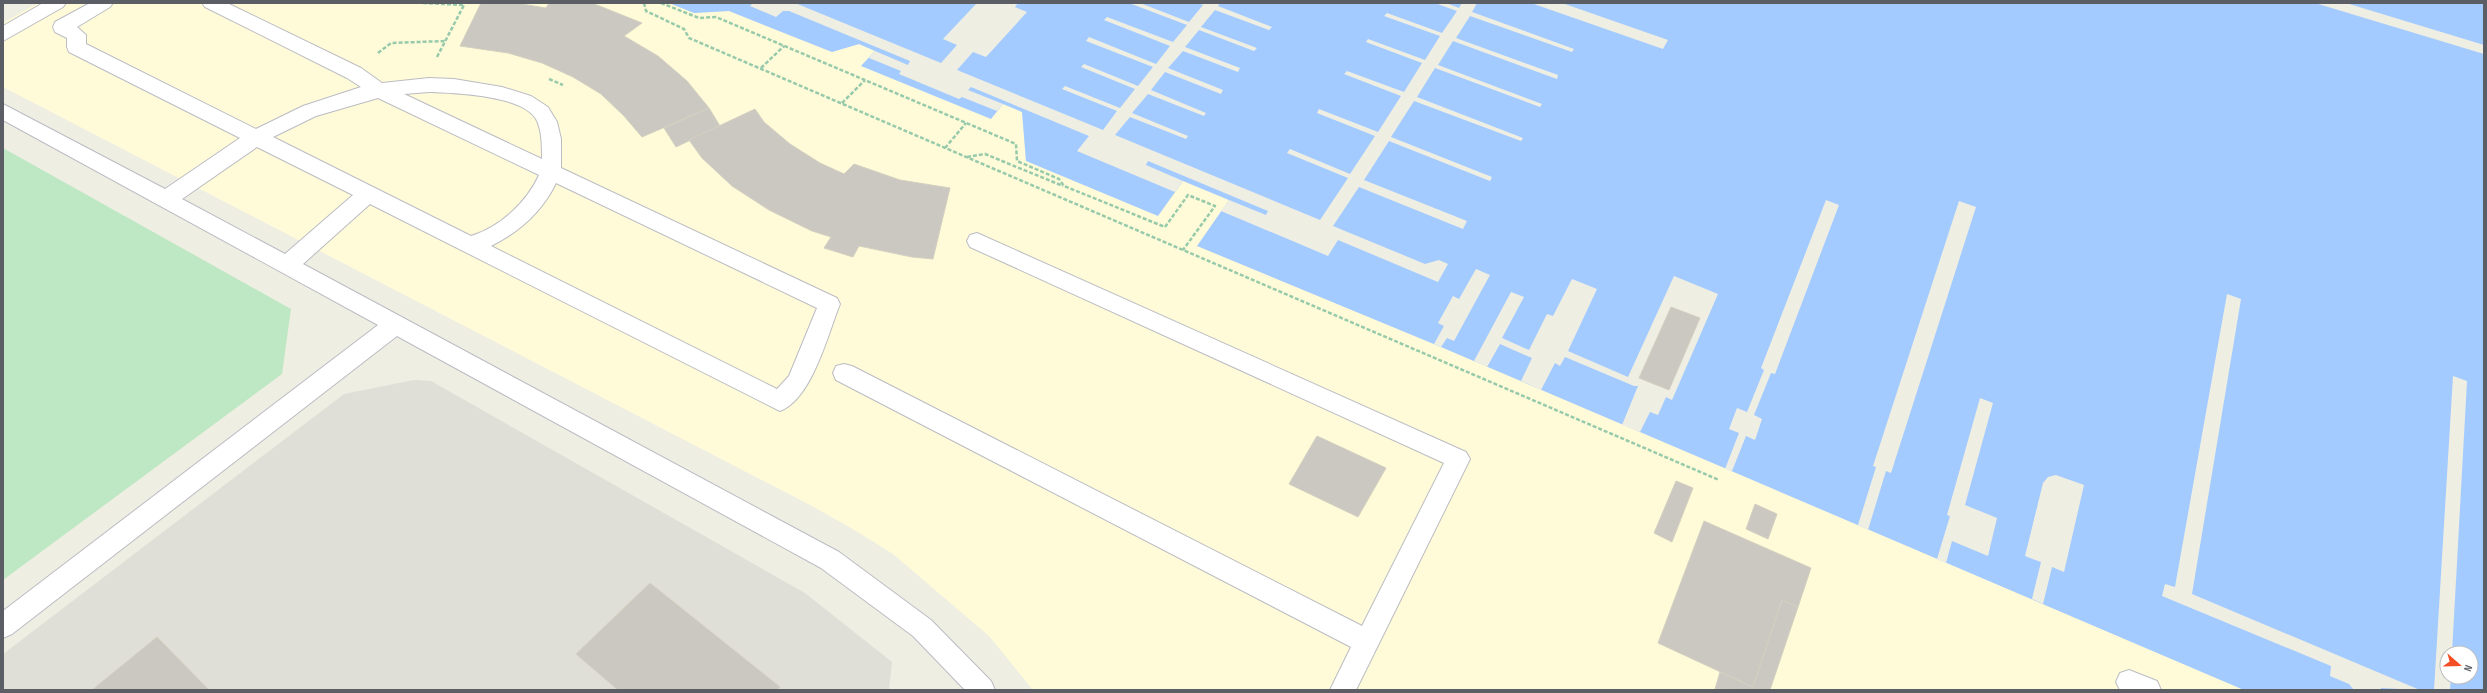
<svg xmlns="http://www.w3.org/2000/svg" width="2487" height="693" viewBox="0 0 2487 693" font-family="'Sofia Sans Condensed',sans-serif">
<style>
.commercial{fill:#fffbd8}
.industrial{fill:#dfdfd7}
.green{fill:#bee8c3}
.water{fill:#a3cbff;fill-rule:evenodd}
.pier{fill:#efeee3}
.building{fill:#cac8c0;stroke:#d4d0c1}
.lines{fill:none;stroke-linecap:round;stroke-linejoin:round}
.minor-casing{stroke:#bbbcc3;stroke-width:2}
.path{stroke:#96caab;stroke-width:2.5;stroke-dasharray:4 2;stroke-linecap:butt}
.minor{fill:#fff;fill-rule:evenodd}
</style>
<rect width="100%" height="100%" fill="#efeee3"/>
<path class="commercial" d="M38,3H669L694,13L729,11L832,52L859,44L875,51L861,66L1003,104L1022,112L1026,161L1175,192L1183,181L1229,200L1198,246L1441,347L2244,690H1033L989,636L893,554L856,531L812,506L3,87V23Z"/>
<path class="industrial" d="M414,380L431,381L805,593L892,662L889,690H3V654L344,394Z"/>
<path class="green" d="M3,148L291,309L282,374L3,580Z"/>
<path class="water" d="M669,3H2484V690H2244L1441,347L1197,246L1229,200L1183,181L1158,216L1026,161L1022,112L1003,104L991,119L861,66L875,51L859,44L832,52L729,11L694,13ZM2447,653H2471V677H2447Z"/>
<g class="pier">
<path d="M753,3H795L941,63L957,45L943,39L977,3H1018L1015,7L1027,12L986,57L973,52L957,70L1103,130L1117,111L1062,89L1065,86L1120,108L1135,89L1081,67L1084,64L1138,86L1153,67L1086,41L1089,37L1156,64L1170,46L1104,20L1107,17L1173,42L1187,25L1129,3H1140L1189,22L1203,5L1198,3H1220L1218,6L1272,27L1269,30L1215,10L1201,27L1257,48L1254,51L1199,30L1185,47L1240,68L1238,72L1183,51L1168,68L1223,90L1221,94L1165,72L1151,90L1206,113L1204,116L1148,94L1132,113L1188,136L1186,139L1130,117L1115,135L1320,220L1348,178L1287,153L1290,149L1350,174L1375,136L1317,113L1319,109L1378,132L1401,96L1344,74L1347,71L1404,92L1422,63L1366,42L1368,39L1425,60L1440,36L1384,16L1387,13L1442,33L1457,11L1435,3H1446L1459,8L1462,3H1477L1472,12L1574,49L1572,52L1470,16L1456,38L1558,75L1557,79L1453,41L1438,65L1542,104L1540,107L1435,68L1417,97L1523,138L1521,141L1414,101L1391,137L1492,177L1490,181L1389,141L1364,180L1467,221L1463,229L1359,187L1333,226L1425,264L1439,260L1448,264L1438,282L1338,240L1328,256L1221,211L1229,200L1266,215L1268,211L1148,161L1146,165L1183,181L1175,192L1077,151L1089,136L971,87L968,90L1003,104L997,111L962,97L959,99L899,74L901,71L869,58L875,51L908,65L910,61L789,11H783L776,17L750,6Z"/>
<path d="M1531,3H1562L1668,40L1663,49Z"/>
<path d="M2315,3H2346L2484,45V54Z"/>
<path d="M1826,200L1839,205L1775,374L1771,373L1754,415L1762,419L1755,440L1746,436L1732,471L1725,469L1739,433L1729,429L1737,408L1747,412L1764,370L1761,368Z"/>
<path d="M1959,201L1976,207L1891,473L1886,471L1868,530L1858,525L1876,467L1873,466Z"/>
<path d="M1476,269L1490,275L1454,341L1447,338L1441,347L1434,344L1444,326L1438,323L1453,296L1459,299Z"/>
<path d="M1674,276L1718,294L1672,400L1666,397L1658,415L1650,412L1640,432L1622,425L1638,386H1634L1565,357L1560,366L1555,363L1541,390L1521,381L1532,358L1500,344L1487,367L1474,361L1511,292L1524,297L1502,338L1529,350L1547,314L1553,316L1572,279L1597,289L1568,351L1628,377Z"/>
<path d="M2227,294L2241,299L2192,594L2420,690L2381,688V690H2354L2349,684L2330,676L2331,666L2162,596L2165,584L2175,587Z"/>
<path d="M2453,376L2467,381L2452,653H2447V677H2451L2450,690H2434Z"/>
<path d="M1980,398L1993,403L1965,505L1997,518L1988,556L1952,541L1946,563L1937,559L1950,516L1947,515Z"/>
<path d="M2056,475L2084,485L2064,572L2052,567L2043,604L2032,599L2041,562L2025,556L2043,483L2048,477Z"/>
</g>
<g class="building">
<path d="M481,3H516L546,8L549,3H592L642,23L624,36L658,56L687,81L709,108L642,137L624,116L601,94L573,77L542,63L508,53L460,46Z"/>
<path d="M709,108L720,126L676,147L664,128Z"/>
<path d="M755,109L764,122L790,144L820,163L844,174L854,164L900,180L950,188L933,259L912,257L859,246L853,257L824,248L831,237L812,231L769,210L732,186L702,158L689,140Z"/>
<path d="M1671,307L1700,318L1669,390L1639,378Z"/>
<path d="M1317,436L1386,468L1358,517L1289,484Z"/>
<path d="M1676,481L1693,488L1672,542L1654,533Z"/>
<path d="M1755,504L1777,514L1768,539L1746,529Z"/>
<path d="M1704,521L1811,568L1798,607L1782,600L1753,687L1658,643Z"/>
<path d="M650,583L780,687L777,690H618L576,654Z"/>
<path d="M1782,600L1798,607L1770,690L1715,689L1720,672L1753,687Z"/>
<path d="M157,637L209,690H92Z"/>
</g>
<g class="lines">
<g class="minor-casing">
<g id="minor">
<path d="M43,3H66L63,7L3,41V26Z"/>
<path d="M90,3H113L110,7L77,27L86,35V44L256,129L303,106L361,87L347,78L205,7L202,3H227L361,68L382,83L429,78L454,79L502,87L531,96L548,107L557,122L561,139V168L837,298L840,304C828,334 812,399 780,411L370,204L303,264L839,552L931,620L991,681L995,690H965L913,636L821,568L397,336L12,634L3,638V611L378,325L3,120V104L165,189L240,138L69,52L67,47V38L55,32L53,27L55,22ZM429,92C454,93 522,95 536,119C542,130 542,146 542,159L404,94ZM378,98L539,175C527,202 500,227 471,236L273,137L316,116ZM257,147L353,195L285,254L182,199ZM556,183L817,308L789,376L777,389L491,246C519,232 542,212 556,183Z"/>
<path d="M977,233L1466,452L1470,459L1356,690H1330L1351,647L836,380L833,373L836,366L844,364L852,366L1362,626L1444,463L970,247L967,241L970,235Z"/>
<path d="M2129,670L2157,681L2161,690H2120L2116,682L2120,673Z"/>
</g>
</g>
<g class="path">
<path d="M423,3L464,5"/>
<path d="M644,3L646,11L684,29L689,38L1719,480"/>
<path d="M661,3L699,18L716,17L1016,144L1017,161L1059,179L1064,186L1165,227L1188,195L1215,206L1183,250"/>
<path d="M378,53L391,43L445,41"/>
<path d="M437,57L465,3"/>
<path d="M761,68L784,46"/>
<path d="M549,79L563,85"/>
<path d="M842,103L865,80"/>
<path d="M945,148L966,123"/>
<path d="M967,157L985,154L1063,186"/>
</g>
<use href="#minor" class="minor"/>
</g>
<rect width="2487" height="693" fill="none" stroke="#5b5e65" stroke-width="8"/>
<g transform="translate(2459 665) rotate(110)"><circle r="19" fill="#ffffff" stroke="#bdbfc1"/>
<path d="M0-3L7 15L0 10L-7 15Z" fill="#f44e24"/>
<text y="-6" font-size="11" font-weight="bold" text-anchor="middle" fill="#5b5e65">N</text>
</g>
</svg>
